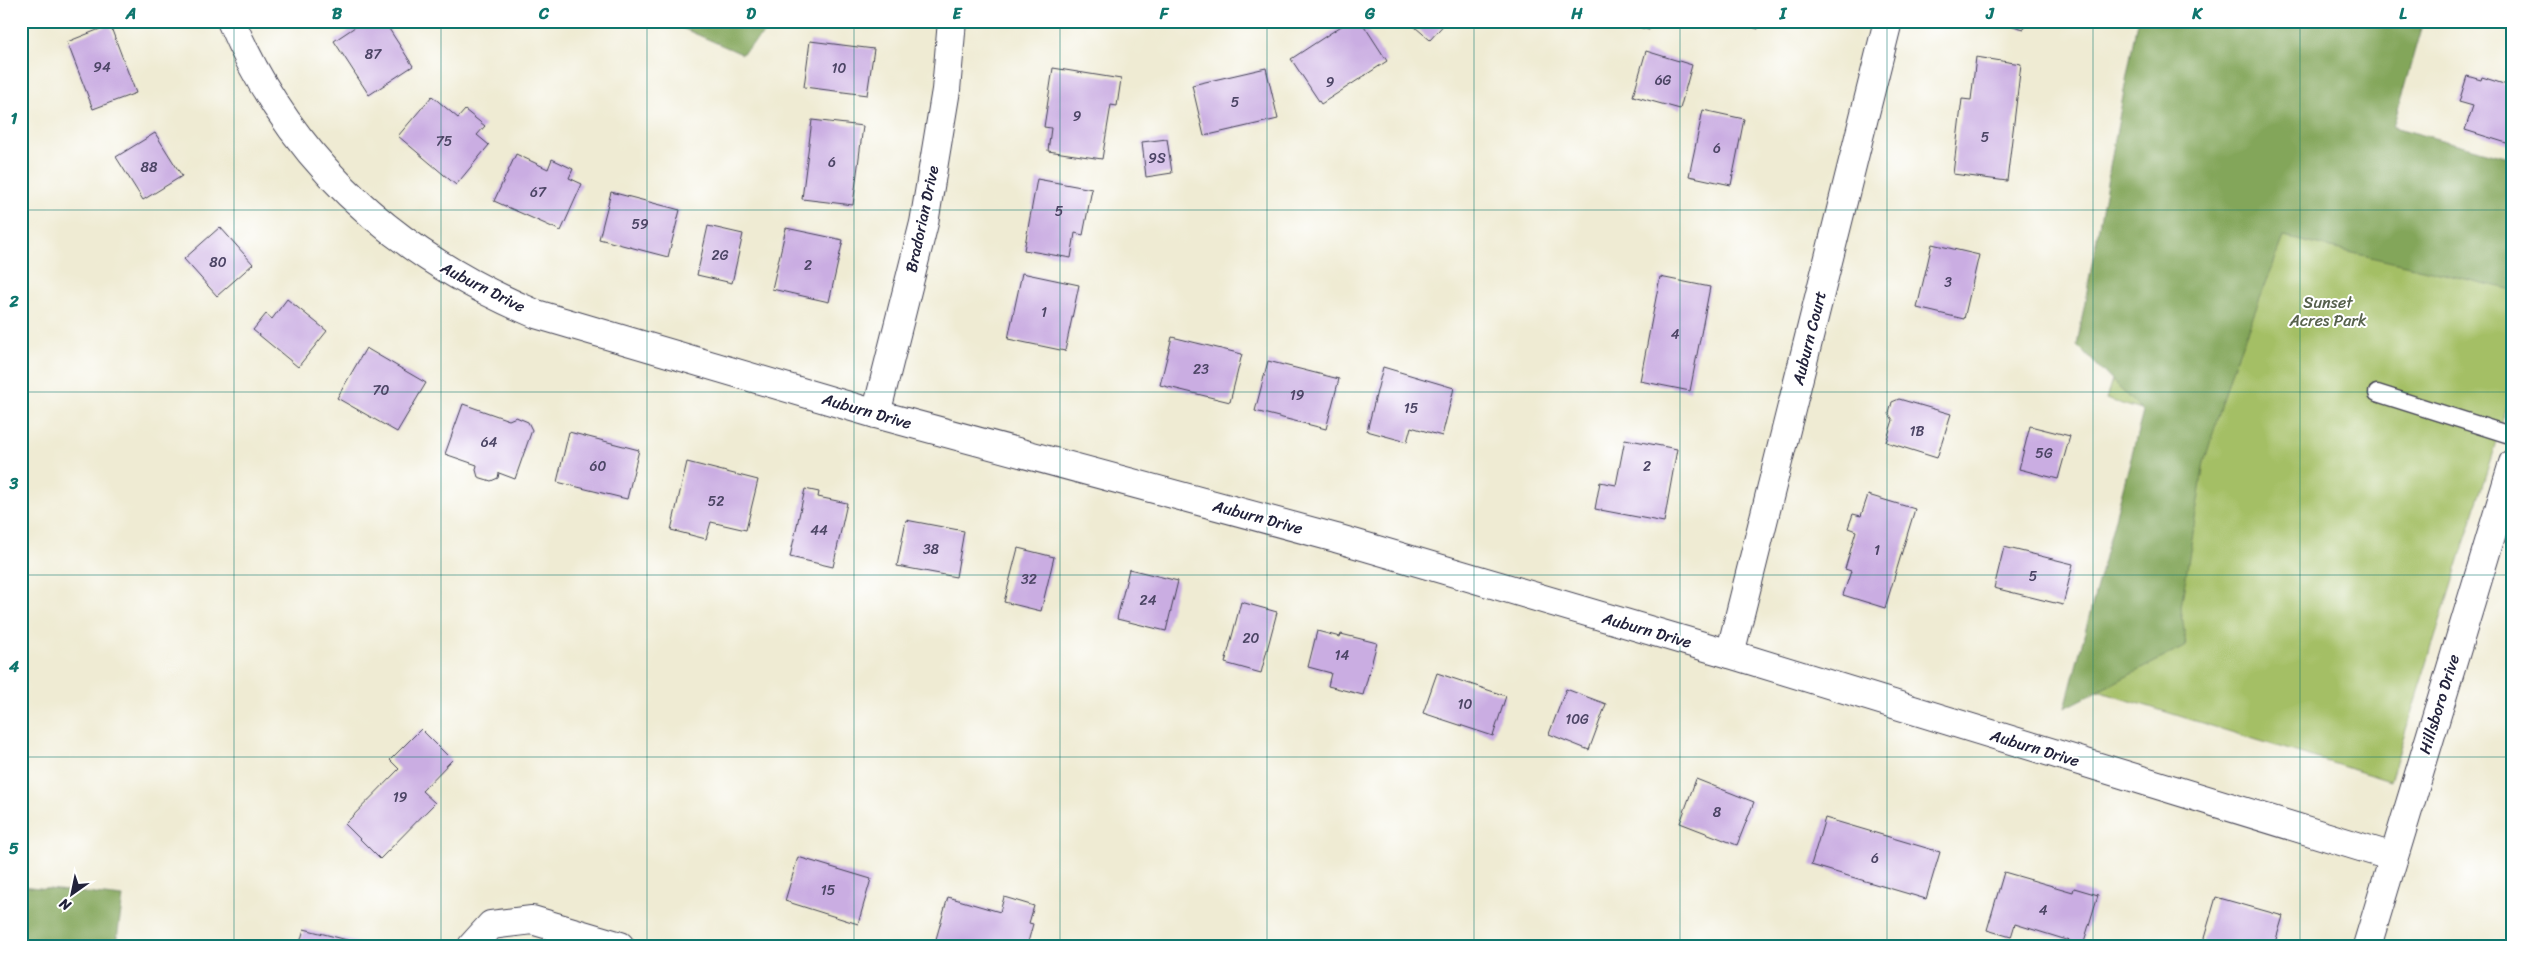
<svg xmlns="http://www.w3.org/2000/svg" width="2534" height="967" viewBox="0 0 2534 967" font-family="Sriracha,sans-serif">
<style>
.green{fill:#a4bf65;stroke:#637050}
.forest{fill:#83a65a;stroke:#52644a}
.building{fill:#caade2}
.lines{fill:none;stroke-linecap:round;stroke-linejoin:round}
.lane-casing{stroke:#414052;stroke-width:19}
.street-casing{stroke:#414052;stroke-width:30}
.lane{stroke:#fff;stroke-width:16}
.street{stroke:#fff;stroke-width:28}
.grid{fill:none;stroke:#0f766e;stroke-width:1;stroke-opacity:0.55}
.labels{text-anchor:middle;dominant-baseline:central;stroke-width:4;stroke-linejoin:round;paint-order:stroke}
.number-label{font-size:14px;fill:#4c4565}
.street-label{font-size:16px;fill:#22223b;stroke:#fff}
.park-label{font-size:16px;fill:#56614c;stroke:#fff}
.neatline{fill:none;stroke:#0f766e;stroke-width:2}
.grid-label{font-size:16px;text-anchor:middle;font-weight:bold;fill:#0f766e}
</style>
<rect width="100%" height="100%" fill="#fff"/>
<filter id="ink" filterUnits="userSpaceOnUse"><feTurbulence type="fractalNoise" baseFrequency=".02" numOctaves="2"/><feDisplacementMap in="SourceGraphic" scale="10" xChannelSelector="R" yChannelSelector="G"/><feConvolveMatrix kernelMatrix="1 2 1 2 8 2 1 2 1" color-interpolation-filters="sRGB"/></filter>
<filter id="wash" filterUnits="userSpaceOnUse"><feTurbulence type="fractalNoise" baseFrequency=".0096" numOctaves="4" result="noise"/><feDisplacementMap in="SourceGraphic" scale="20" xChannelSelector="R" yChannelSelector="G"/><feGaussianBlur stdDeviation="1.12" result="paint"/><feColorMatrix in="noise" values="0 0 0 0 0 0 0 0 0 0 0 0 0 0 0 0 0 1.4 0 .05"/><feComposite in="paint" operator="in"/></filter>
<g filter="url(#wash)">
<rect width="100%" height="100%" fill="#efebd3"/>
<path class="green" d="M2393,127L2513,162V387L2390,781L2098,691L2180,422L2106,399L2164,220Z"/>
<g class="forest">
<path d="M666,21H777L742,54Z"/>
<path d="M2137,21H2423L2393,127L2513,159V290L2284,237L2231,373L2204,463L2181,607L2186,646L2065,708L2143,412L2077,345Z"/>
<path d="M21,886L123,897L116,946H21Z"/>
</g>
<g id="blocks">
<g class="building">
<path d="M364,21H384L413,66L369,95L334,41Z"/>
<path d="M1349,21H1361L1387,61L1321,104L1291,59Z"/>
<path d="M1408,21H1447L1430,40Z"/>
<path d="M1617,21H1651L1649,30Z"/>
<path d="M1734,21H1760L1758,29Z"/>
<path d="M1995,21H2025L2024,29Z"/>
<path d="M110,25L136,93L93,109L67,42Z"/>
<path d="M810,41L874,49L867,95L804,87Z"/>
<path d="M1646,51L1692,65L1680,109L1633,96Z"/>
<path d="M1976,57L2021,64L2007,181L1953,174L1962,99L1971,100Z"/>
<path d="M1053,68L1121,79L1117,106L1111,105L1102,159L1048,151L1051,128L1044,127Z"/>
<path d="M1266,68L1278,119L1204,136L1192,85Z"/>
<path d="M2467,76L2481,80L2482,77L2513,87V145L2465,130L2473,106L2459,102Z"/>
<path d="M432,96L458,118L465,110L485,126L477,135L489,145L456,185L398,136Z"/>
<path d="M1703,110L1744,119L1731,185L1689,176Z"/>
<path d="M812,120L863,126L853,205L802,199Z"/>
<path d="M155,133L182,176L143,200L116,157Z"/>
<path d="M1167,139L1172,173L1146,177L1142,142Z"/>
<path d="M516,154L548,169L552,159L573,169L569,178L582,184L561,231L494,201Z"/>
<path d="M1037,179L1092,189L1083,235L1075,233L1071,258L1024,250Z"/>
<path d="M611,192L680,210L668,257L599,239Z"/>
<path d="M708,226L743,234L732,283L697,275Z"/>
<path d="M220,227L253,264L217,296L184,259Z"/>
<path d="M786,228L843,240L829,302L772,289Z"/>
<path d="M1932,244L1979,255L1964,319L1917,308Z"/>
<path d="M1022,273L1079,285L1065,351L1008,339Z"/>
<path d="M1660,277L1710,287L1690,391L1640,381Z"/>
<path d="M287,299L327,331L298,367L253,330L266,314L272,319Z"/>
<path d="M1172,337L1242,354L1230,402L1160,385Z"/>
<path d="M366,348L426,383L397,432L337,398Z"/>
<path d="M1268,361L1339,379L1326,429L1255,411Z"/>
<path d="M1383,367L1454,388L1442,436L1411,427L1407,442L1367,431Z"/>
<path d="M1899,399L1951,414L1937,458L1886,442L1893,420L1889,414L1892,402Z"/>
<path d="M463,404L509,420L516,417L528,422L532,430L515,479L499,473L498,478L491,481L478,477L476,470L477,465L445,454Z"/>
<path d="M2030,426L2070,436L2058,479L2019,469Z"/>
<path d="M569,432L639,450L627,499L557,482Z"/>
<path d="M1625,439L1677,449L1664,522L1595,509L1600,482L1616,485Z"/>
<path d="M687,462L758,480L746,530L711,522L706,539L671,530Z"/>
<path d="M805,489L819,492L818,497L847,503L833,567L790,557Z"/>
<path d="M1868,495L1915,509L1885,608L1843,595L1851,571L1845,569L1856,531L1848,528L1853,514L1861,516Z"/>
<path d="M906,520L964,531L956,577L897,566Z"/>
<path d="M2004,547L2073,564L2063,605L1994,588Z"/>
<path d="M1018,548L1054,557L1041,611L1004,602Z"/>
<path d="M1129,569L1178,581L1166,631L1117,619Z"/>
<path d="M1241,602L1277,612L1261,673L1225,663Z"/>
<path d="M1317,631L1340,637L1341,634L1377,643L1363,695L1328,686L1331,673L1308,667Z"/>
<path d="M1437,673L1506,696L1493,736L1423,713Z"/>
<path d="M1566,689L1606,704L1589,750L1549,734Z"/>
<path d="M421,729L452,760L422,791L435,803L380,859L345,824L399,769L390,760Z"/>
<path d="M1696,779L1754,802L1737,845L1680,823Z"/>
<path d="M1825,818L1940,852L1926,899L1811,865Z"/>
<path d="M798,857L871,879L858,924L785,901Z"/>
<path d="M2004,872L2073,892L2074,888L2098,895L2083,945L2015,924L2011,937L1987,930Z"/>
<path d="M948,897L1000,912L1004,897L1034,906L1029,923L1033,924L1027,946H934Z"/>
<path d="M2216,897L2283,916L2274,946L2202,945Z"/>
<path d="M304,929L367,945V946H299Z"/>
</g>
</g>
</g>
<g filter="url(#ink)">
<use href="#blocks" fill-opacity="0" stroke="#414052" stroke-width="1"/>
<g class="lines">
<g class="lane-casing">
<path id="lane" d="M2377,393L2513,436"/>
</g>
<g class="street-casing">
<g id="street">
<path d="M231,21C291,162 397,256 536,314L876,414L1336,538L1730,654L2393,857"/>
<path d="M876,414L924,223L946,90L952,21"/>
<path d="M1730,654L1888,21"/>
<path d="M472,946L491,925L532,920L620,946"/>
<path d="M2367,946L2513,463"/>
</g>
</g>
<use href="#lane" class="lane"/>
<use href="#street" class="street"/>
</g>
</g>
<path class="grid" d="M234,21V946M441,21V946M647,21V946M854,21V946M1060,21V946M1267,21V946M1474,21V946M1680,21V946M1887,21V946M2093,21V946M2300,21V946M21,210H2513M21,392H2513M21,575H2513M21,757H2513"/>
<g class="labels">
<g class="number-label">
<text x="373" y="54">87</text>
<text x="102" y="67">94</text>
<text x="839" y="68">10</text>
<text x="1663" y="80">6G</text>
<text x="1330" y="82">9</text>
<text x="1235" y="102">5</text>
<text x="1077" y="116">9</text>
<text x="1985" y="137">5</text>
<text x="444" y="141">75</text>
<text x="1717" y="148">6</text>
<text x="1157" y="158">9S</text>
<text x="832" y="162">6</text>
<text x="149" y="167">88</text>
<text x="538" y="192">67</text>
<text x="1059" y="211">5</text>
<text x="640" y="224">59</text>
<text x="720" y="255">2G</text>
<text x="218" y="262">80</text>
<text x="808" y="265">2</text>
<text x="1948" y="282">3</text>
<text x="1044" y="312">1</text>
<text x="1675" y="334">4</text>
<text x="1201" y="369">23</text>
<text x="381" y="390">70</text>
<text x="1297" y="395">19</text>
<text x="1411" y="408">15</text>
<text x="1917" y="431">1B</text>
<text x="489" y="442">64</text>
<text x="2044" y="453">5G</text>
<text x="598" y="466">60</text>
<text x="1647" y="466">2</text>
<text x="716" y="501">52</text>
<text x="819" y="530">44</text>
<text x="931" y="549">38</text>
<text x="1877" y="550">1</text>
<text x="2033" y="576">5</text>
<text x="1029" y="579">32</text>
<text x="1148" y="600">24</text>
<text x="1251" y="638">20</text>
<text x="1342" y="655">14</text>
<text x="1465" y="704">10</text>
<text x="1577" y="719">10G</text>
<text x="400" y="797">19</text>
<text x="1717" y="812">8</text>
<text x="1875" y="858">6</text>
<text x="828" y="890">15</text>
<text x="2043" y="910">4</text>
</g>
<g class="street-label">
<text transform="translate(922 219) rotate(-78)">Bradorian Drive</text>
<text transform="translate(483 287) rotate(27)">Auburn Drive</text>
<text transform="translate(1809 338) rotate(-76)">Auburn Court</text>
<text transform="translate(867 411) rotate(16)">Auburn Drive</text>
<text transform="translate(1258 517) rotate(15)">Auburn Drive</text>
<text transform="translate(1647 630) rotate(16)">Auburn Drive</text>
<text transform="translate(2439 704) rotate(-73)">Hillsboro Drive</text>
<text transform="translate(2035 748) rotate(17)">Auburn Drive</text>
</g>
<g class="park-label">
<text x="2328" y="302">Sunset<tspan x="2328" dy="18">Acres Park</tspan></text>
</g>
</g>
<rect width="2534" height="967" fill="none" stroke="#fff" stroke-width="55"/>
<g transform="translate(72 894) rotate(213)" stroke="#ffffff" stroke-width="4" paint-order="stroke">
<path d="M0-4L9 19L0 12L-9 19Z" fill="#22223b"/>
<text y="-8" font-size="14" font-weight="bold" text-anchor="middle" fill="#22223b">N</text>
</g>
<rect x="28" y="28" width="2478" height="912" class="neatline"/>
<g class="grid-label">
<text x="131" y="19">A</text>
<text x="337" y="19">B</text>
<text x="544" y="19">C</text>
<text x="751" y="19">D</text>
<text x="957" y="19">E</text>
<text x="1164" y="19">F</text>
<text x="1370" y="19">G</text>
<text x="1577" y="19">H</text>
<text x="1783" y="19">I</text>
<text x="1990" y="19">J</text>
<text x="2197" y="19">K</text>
<text x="2403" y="19">L</text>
<text x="14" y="124">1</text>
<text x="14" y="307">2</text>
<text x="14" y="489">3</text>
<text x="14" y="672">4</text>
<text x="14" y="854">5</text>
</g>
</svg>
